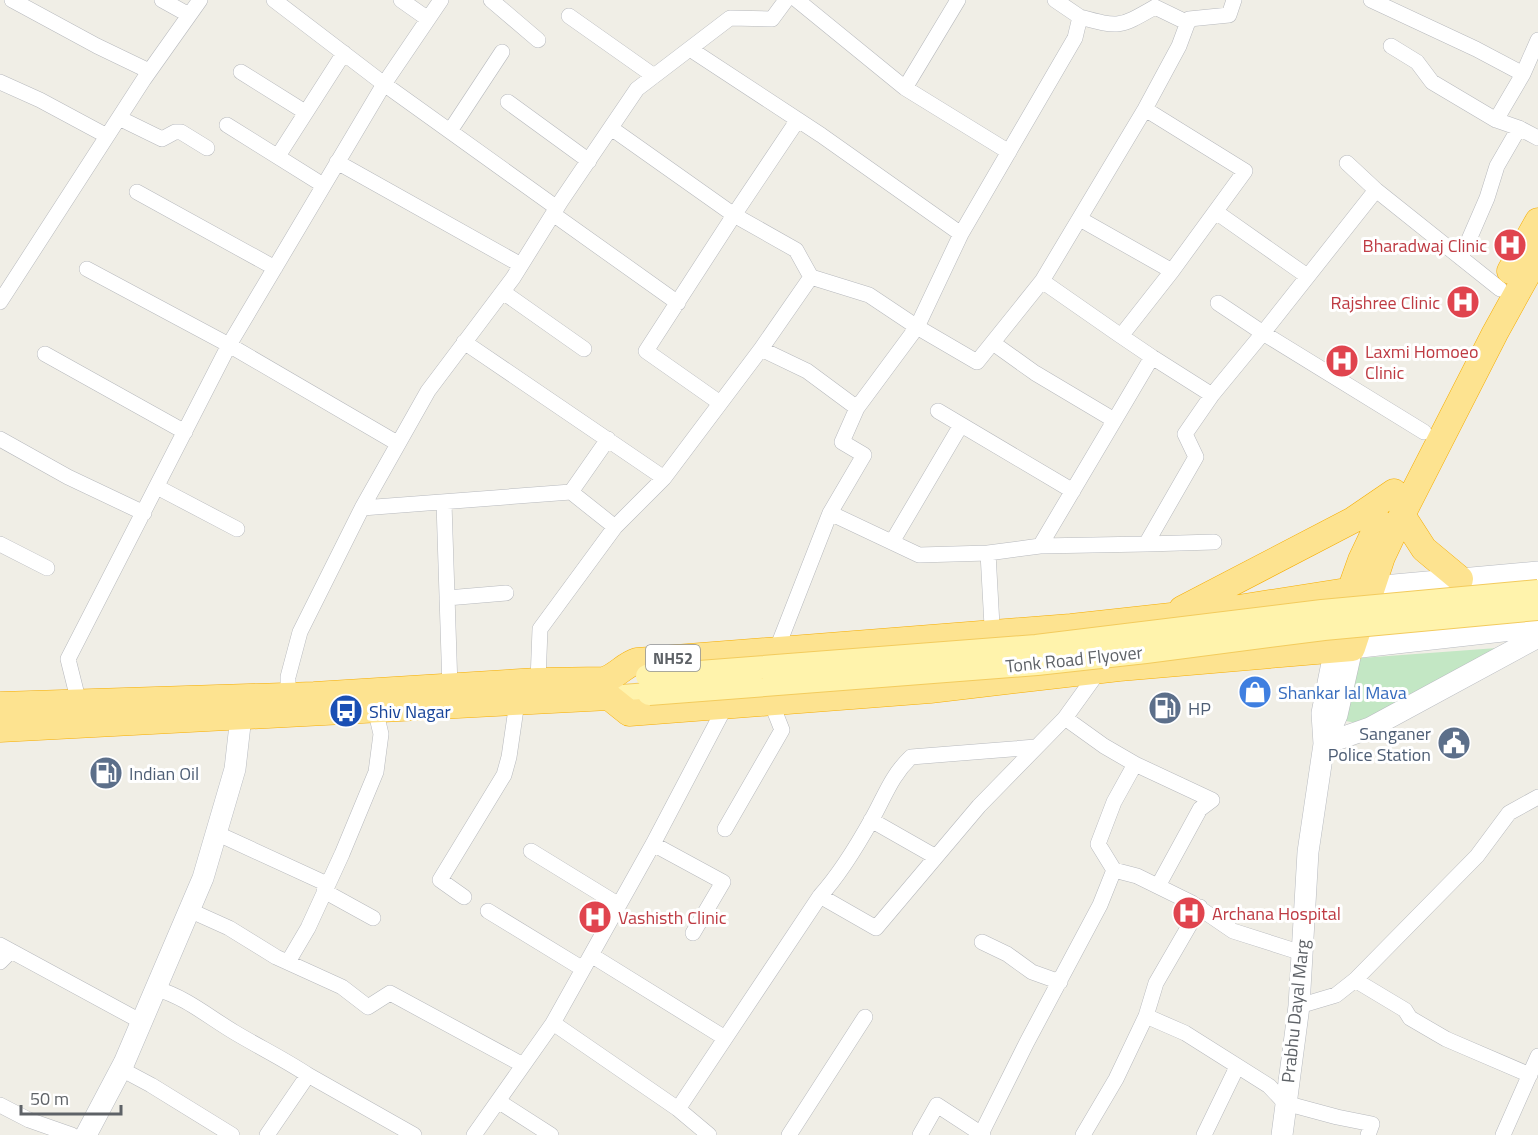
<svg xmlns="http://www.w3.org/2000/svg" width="1538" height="1135" font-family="'Titillium Web',sans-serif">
<rect width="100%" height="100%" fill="#f0eee6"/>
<!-- green -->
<path fill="#c3e7c4" d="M 1497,648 L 1385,709 L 1356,723 L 1341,720 L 1353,663 L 1361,658 Z"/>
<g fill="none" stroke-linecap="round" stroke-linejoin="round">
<defs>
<path id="street" d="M 12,0 L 97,46 L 149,71
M 162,0 L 189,15
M 274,0 L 384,84 L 557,208
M 401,0 L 428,19
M 491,0 L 538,40
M 797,0 L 905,88 L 958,0
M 1371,0 L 1476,49 L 1523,74 L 1538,40
M 569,16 L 654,76
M 1080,17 C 1120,28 1120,27 1155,7 L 1188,23
M 1391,46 L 1417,62 L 1432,82 L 1496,120 L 1519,128 L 1538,138
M 690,49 L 821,135 L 961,234
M 241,72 L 305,112
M 0,82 L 40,100 L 107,136
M 905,88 L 1009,152
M 508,102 L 589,161
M 119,118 L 162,139 L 175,132 L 181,132 L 207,148
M 1496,120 L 1523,74
M 797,121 L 734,215 L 796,250 L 811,277 L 869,295 L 917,327 L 961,234 L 1075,38 L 1080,17 L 1055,0
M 227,125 L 323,185
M 611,128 L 734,215 L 646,351 L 720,403
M 450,131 L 502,52
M 278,156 L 344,53
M 337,162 L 521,265
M 1347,163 L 1376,190
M 137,192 L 275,268
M 1216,212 L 1307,276
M 553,214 L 678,303
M 1080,219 L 1172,271
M 1461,258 L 1487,198 L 1497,166 L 1519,128
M 87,269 L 229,345 L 397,443
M 503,292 L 584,349
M 0,302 L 144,79 L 200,0
M 1218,303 L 1263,333 L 1376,190 L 1500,289
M 1121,336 L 1042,281 L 1145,109 L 1179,46 L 1189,19 L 1229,15 L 1234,0
M 464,342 L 664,478
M 993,343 L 1035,373 L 1114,420
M 761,349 L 807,371 L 857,408 L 917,327 L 977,362 L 1042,281
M 45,354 L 185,432
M 1152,357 L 1212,395 L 1263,333 L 1424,432
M 938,411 L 1073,491
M 0,439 L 68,477 L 144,513
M 157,487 L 237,529
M 571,492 L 615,527
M 444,503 L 450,688
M 362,508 L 428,391 L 513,278 L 561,201 L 637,89 L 730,18 L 772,19 L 786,0
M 830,513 L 919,555 L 988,553
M 892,542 L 961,425
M 0,544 L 47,568
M 1146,544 L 1214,542
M 1040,546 L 1146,544 L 1196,457 L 1185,434 L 1212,395
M 447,598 L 506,593
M 987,635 L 992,626 L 988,553 L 1040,546 L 1152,357 L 1121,336 L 1172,271 L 1245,171 L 1145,109
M 776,651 L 830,513 L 864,455 L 842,442 L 857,408
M 538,681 L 540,629 L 615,527 L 664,478 L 761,349 L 811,277
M 288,696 L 288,677 L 300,632 L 362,508 L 571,492 L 608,439
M 79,703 L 68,659 L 229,345 L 384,84 L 441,0
M 1065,718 L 1104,746 L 1135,764 L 1114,802 L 1098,844 L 1114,870
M 1135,764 L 1212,800 L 1200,809 L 1158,886
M 871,820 L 936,857
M 725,829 L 782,730 L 771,702
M 216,833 L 327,884
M 653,844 L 723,882 L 693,933
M 531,851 L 619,905
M 324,891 L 373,918
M 820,896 C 840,874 857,846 872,819 C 885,796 891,776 911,757 L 1036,747
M 464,897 L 440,880 L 504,775 L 509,757 L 517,702
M 189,910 L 229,928 L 276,957 L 342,987 L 368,1007 L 390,993 L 523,1065
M 488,911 L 583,969
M 982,942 L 1007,954 L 1032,972 L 1060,982
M 0,945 L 142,1022
M 591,955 L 725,1038
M 0,962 L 11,951
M 288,962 L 308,928 L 342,854 L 376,772 L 381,734 L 375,709
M 1355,980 L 1405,1010 L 1410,1018 L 1446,1039 L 1530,1075
M 157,989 C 185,997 209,1017 234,1032 C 259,1047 284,1059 308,1075 L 267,1135
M 1299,1006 L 1336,995 L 1355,980 L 1477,856 L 1509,813 L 1538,797
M 1146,1016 L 1156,983 L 1200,907
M 553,1023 L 653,844 L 725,707
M 121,1069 L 151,1085 L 232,1135
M 308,1075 L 414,1135
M 498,1101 L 551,1135
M 0,1105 L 29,1120 L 72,1135
M 678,1109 L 709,1135
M 981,1134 L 1027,1042 L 1100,905 L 1114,870 L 1137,876 L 1192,903 L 1233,931 L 1302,953
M 474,1135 L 553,1023 L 678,1109 L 820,896 L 876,928 L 979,806 L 1065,718 L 1101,668
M 789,1135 L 865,1017
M 920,1135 L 937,1105 L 983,1135
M 1083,1135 L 1116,1079 L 1146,1016 L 1185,1033 L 1269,1086 L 1285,1103 L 1337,1117 L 1372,1124 L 1368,1135
M 1204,1135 L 1237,1067
M 1503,1135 L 1538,1056"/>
<path id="secondary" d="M 1372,587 L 1538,572
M 1326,741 L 1337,715 L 1352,648 L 1538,627
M 1324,744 L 1370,728 L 1538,637
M 86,1135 L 124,1063 L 203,878 L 235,769 L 241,716
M 1282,1135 L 1299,1006 L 1308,852 L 1324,744 L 1322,713 L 1335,648"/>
<path id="primary" d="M 609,697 L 649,694"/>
<path id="highway" d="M 1510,271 L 1538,221
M 1402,515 L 1424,549 L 1460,579
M 1346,602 L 1361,560 L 1379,522
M 1182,609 L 1353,520 L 1394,492
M 0,705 L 314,695 L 538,681 L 604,680 C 617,676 624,665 637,661 L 1071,627 L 1226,610 L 1372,587
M 0,729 L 609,697 L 629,713 L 930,690 L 1119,668 L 1352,648 L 1382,557 L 1402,515 L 1495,333 L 1538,255"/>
</defs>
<!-- street casing -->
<use href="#street" stroke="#b7b9bd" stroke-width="16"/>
<!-- secondary casing -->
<use href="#secondary" stroke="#b8bbc0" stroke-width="22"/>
<!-- primary casing -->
<use href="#primary" stroke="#f3cb5d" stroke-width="24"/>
<!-- highway casing -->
<use href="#highway" stroke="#f6ad00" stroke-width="27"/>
<!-- street -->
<use href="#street" stroke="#fff" stroke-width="15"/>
<!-- secondary -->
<use href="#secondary" stroke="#fff" stroke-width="21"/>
<!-- primary -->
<use href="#primary" stroke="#fff3ac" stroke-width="22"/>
<!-- highway -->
<use href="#highway" stroke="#fde390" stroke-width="26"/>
<defs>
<path id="primary-bridge" d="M 647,676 L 1036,646 L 1322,611 L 1538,591
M 649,694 L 1037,664 L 1146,652 L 1324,629 L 1538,609"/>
</defs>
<!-- primary-bridge casing -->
<use href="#primary-bridge" stroke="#f3cb5d" stroke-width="24" stroke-linecap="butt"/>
<!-- primary-bridge -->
<use href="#primary-bridge" stroke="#fff3ac" stroke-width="22"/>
</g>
<!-- icons -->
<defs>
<symbol id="hospital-disc" viewBox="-11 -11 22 22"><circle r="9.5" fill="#e0444e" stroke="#fff"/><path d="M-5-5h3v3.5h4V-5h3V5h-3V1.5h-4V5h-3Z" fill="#fff"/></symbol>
<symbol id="shop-disc" viewBox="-11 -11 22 22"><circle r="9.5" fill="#3f7fe0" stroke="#fff"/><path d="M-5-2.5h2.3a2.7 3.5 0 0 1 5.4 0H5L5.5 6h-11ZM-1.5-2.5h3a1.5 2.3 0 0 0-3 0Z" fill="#fff"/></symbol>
<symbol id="fuel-disc" viewBox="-11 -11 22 22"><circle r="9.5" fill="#5c6f8a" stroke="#fff"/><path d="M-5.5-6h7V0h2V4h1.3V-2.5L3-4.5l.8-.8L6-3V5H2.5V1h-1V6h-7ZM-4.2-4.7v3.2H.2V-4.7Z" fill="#fff"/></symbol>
<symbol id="bus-disc" viewBox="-11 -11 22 22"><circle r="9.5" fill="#1a4fb4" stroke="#fff"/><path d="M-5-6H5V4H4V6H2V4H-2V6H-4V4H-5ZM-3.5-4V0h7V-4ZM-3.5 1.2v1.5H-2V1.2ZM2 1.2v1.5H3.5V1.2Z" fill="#fff"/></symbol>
<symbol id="civic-disc" viewBox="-11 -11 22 22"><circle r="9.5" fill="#5c6f8a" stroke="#fff"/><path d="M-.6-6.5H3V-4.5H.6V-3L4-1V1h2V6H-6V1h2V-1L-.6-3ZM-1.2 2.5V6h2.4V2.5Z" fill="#fff"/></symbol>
</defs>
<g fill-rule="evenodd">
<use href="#hospital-disc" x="1491" y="226" width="38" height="38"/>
<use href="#hospital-disc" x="1444" y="283" width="38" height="38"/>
<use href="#hospital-disc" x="1323" y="342" width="38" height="38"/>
<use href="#shop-disc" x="1236" y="673" width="38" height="38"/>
<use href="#fuel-disc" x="1146" y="689" width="38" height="38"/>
<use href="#bus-disc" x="327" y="692" width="38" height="38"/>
<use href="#civic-disc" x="1435" y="724" width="38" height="38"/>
<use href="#fuel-disc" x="87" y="754" width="38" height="38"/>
<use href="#hospital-disc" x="1170" y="894" width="38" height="38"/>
<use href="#hospital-disc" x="576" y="898" width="38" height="38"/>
</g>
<g text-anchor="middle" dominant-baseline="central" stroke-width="6" stroke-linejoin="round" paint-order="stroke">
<!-- shield labels -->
<rect fill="#fff" stroke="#8e9195" stroke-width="1.5" x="646" y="645" width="54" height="26" rx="4.5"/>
<g font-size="16" font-weight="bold" fill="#5e6267">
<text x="673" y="658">NH52</text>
</g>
<!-- health labels -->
<g font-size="18" fill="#be3a42" stroke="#fff" text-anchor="start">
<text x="1487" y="245" text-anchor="end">Bharadwaj Clinic</text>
<text x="1440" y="302" text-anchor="end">Rajshree Clinic</text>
<text x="1365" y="351">Laxmi Homoeo<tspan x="1365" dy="21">Clinic</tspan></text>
<text x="1212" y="913">Archana Hospital</text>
<text x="618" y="917">Vashisth Clinic</text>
</g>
<!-- street labels -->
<g font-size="18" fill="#5e6267" stroke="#fff">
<text transform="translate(1074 659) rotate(-6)">Tonk Road Flyover</text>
<text transform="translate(1295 1011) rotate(-84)">Prabhu Dayal Marg</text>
</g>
<!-- shop labels -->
<g font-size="18" fill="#366cbe" stroke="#fff" text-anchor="start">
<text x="1278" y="692">Shankar lal Mava</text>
</g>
<!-- service labels -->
<g font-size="18" fill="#4e5e75" stroke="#fff" text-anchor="start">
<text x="1188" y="708">HP</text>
<text x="1431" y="733" text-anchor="end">Sanganer<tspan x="1431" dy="21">Police Station</tspan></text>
<text x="129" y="773">Indian Oil</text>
</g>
<!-- transit labels -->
<g font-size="18" fill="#164399" stroke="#fff" text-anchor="start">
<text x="369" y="711">Shiv Nagar</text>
</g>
</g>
<!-- scale -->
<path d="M21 1105v9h100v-9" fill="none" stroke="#5e6267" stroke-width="3"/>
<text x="30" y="1105" font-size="18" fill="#5e6267" stroke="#ffffff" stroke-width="4.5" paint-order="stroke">50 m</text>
</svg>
